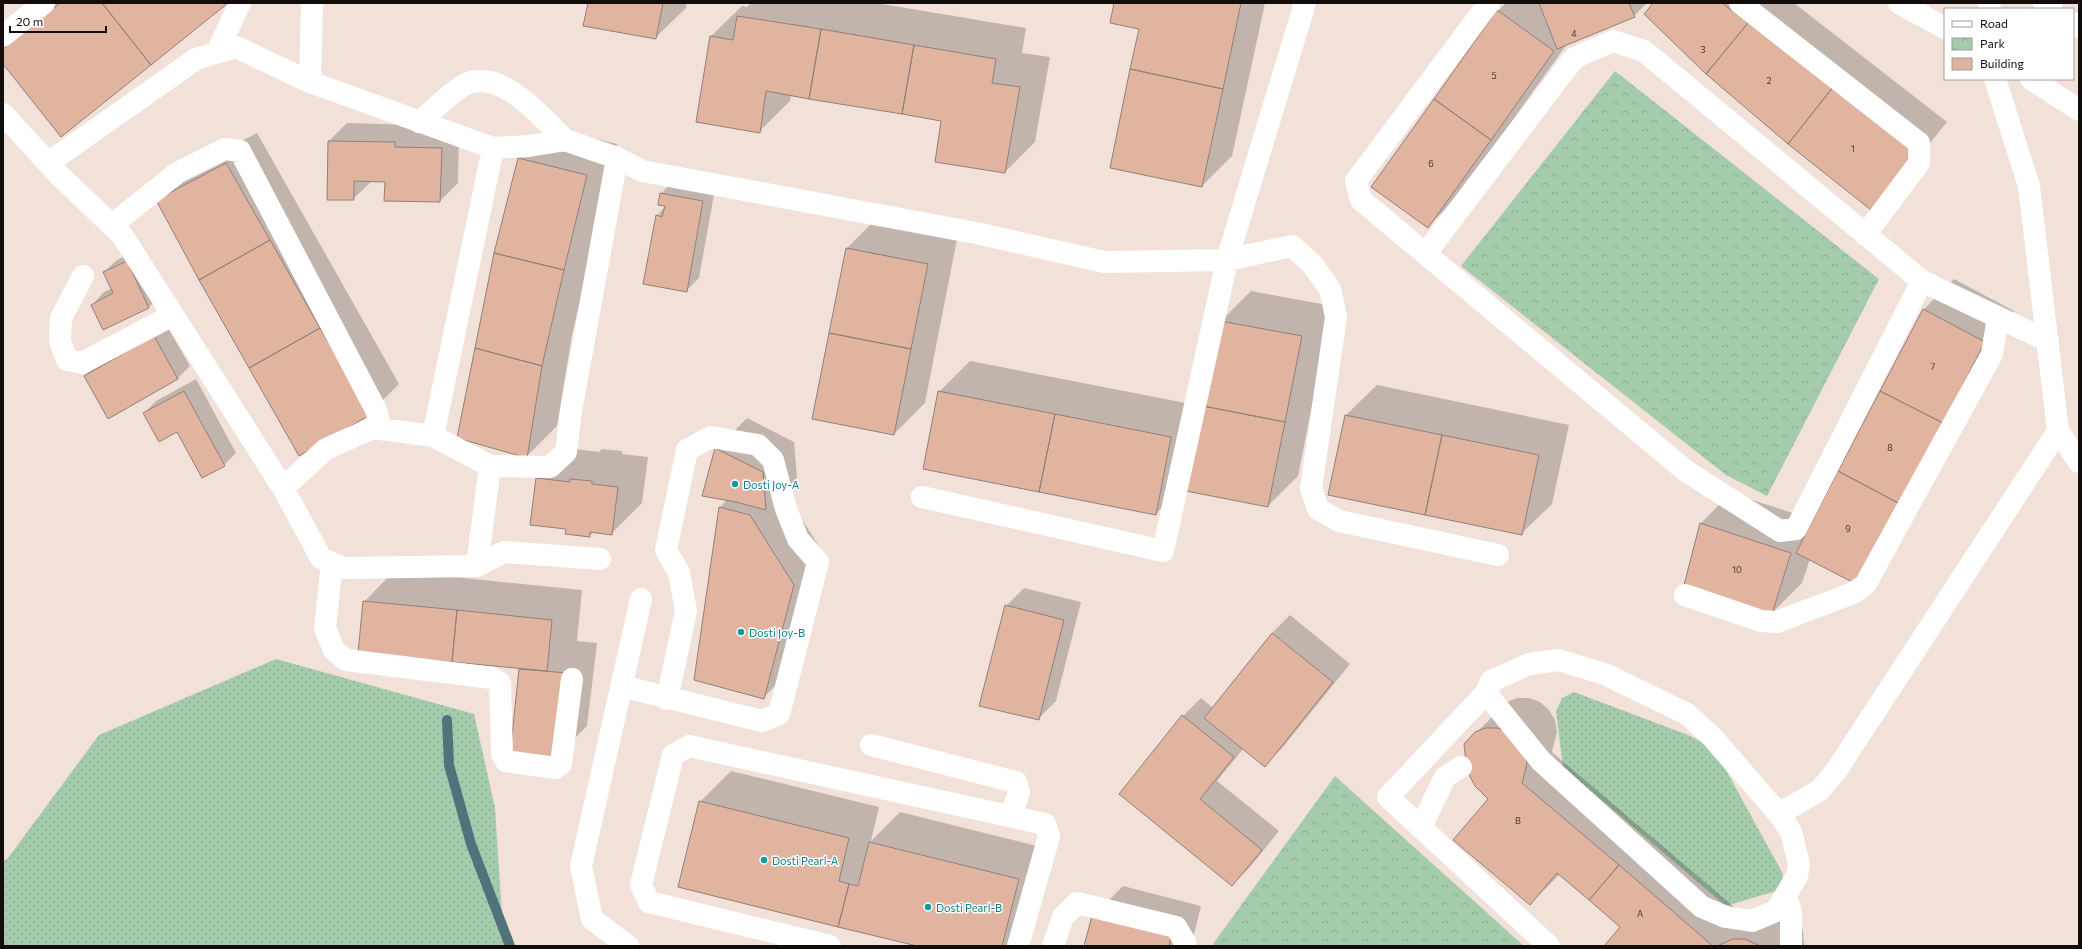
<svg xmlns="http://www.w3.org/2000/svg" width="2082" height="949" font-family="Commissioner,sans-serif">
<defs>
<pattern id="grass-dots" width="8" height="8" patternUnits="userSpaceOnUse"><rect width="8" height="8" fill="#a5cbad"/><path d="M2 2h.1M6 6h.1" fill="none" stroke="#8dad94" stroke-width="1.8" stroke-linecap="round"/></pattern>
<pattern id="park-crowns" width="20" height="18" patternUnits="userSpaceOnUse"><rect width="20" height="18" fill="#a5cbad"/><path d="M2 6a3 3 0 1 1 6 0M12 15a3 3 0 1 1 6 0" fill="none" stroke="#8dad94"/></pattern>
</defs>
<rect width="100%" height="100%" fill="#f2e1d9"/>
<!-- grass -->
<path fill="url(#grass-dots)" d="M 276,659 L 474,714 L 495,808 L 504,946 L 3,946 L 3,861 L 8,858 L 99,735 Z
M 1574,692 L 1688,735 L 1704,743 L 1721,761 L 1783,874 L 1781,883 L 1776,891 L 1726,906 L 1563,767 L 1556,711 L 1562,698 Z"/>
<!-- park -->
<path fill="url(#park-crowns)" d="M 1615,71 L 1879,279 L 1767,496 L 1726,475 L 1461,266 Z
M 1335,776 L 1524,946 L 1216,946 L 1213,944 Z"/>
<!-- shadow -->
<path fill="#0003" d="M 54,3 L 227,3 L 3,62 L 3,49 L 28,24 Z
M 589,3 L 687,3 L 686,8 L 655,38 Z
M 751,3 L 876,3 L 1026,28 L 1022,53 L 1050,57 L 1035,142 L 1005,172 L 943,120 L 791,95 L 790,101 L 759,132 L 711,36 L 742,6 L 747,7 Z
M 1115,3 L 1265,3 L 1232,156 L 1202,186 L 1140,29 Z
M 1506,3 L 1647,3 L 1634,16 L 1567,44 L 1458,197 L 1427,227 L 1498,11 Z
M 1654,3 L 1794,3 L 1947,122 L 1902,178 Z
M 347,123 L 413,125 L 459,130 L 458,183 L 440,201 L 386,181 L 372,181 L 353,199 L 329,141 Z
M 549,127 L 617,144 L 572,335 L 557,426 L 526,457 L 495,253 L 519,158 Z
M 257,133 L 399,384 L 369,414 L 157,200 L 187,170 Z
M 673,181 L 715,189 L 699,278 L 686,291 L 657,216 L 666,205 L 661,194 Z
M 877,218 L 958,234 L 925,403 L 894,434 L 847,248 Z
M 140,249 L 161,295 L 149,307 L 92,305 L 104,292 L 112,288 L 104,272 L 117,260 Z
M 1954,279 L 2014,311 L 1889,553 L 1810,559 L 1802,583 L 1772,613 L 1701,523 L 1731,493 L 1814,520 L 1923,310 Z
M 1251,291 L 1332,306 L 1298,476 L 1268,506 L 1221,321 Z
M 166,324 L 190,366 L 178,378 L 109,418 L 85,376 L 97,363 Z
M 970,361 L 1201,406 L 1186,483 L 1156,514 L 939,392 Z
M 196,379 L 236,453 L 224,465 L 178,431 L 144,413 L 156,401 Z
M 1377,385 L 1569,425 L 1552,504 L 1521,534 L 1330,494 L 1346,415 Z
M 747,418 L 794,442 L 797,478 L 784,491 L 824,554 L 794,667 L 763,698 L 695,679 L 720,507 L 728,499 L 716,449 Z
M 567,448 L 599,452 L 602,449 L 622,451 L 622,454 L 648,457 L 642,503 L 611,534 L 594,532 L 589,536 L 567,529 L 537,478 Z
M 394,571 L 582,590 L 577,641 L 597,643 L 587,726 L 557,756 L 520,669 L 522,667 L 364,602 Z
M 1024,588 L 1081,602 L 1056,701 L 1038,719 L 1006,606 Z
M 1290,615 L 1350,664 L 1283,747 L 1265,765 L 1244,748 L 1217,781 L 1279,831 L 1250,867 L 1232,885 L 1120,794 L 1183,716 L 1201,698 L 1213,708 L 1272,633 Z
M 1517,698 L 1529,698 L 1540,702 L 1549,710 L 1555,720 L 1557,732 L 1552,752 L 1746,917 L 1797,921 L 1803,931 L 1804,946 L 1605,946 L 1621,927 L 1560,874 L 1530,904 L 1490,799 L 1476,733 L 1507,702 Z
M 731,771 L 879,807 L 871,841 L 900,812 L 1049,849 L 1016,946 L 921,946 L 700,802 Z
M 1123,886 L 1201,906 L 1191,946 L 1085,946 L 1093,916 Z"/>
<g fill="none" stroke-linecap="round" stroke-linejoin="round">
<!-- stream -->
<path stroke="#4f727b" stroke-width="10" d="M 447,720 L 449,765 L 471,844 L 510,946"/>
</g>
<!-- building -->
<path fill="#e1b4a0" stroke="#90807a" d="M 60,3 L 102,3 L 151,65 L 61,137 L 3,64 L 3,49 Z
M 102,3 L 228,3 L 151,65 Z
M 588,3 L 663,3 L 656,39 L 583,26 Z
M 1114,3 L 1241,3 L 1223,89 L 1130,69 L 1139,29 L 1110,23 Z
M 1539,3 L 1629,3 L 1635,17 L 1557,49 Z
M 1653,3 L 1722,3 L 1748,23 L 1706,74 L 1644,14 Z
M 1497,10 L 1554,51 L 1491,140 L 1434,99 Z
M 737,16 L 821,29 L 809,99 L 766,91 L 760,133 L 696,122 L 710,36 L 733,40 Z
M 1748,23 L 1834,86 L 1788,144 L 1706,74 Z
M 821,29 L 914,45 L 902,114 L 809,99 Z
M 914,45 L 996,59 L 992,83 L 1020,87 L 1005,173 L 935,162 L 941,121 L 902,114 Z
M 1130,69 L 1223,89 L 1202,187 L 1110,168 Z
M 1834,86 L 1917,153 L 1871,210 L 1788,144 Z
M 1434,99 L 1491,140 L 1428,228 L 1371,187 Z
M 328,141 L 395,142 L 395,147 L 442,148 L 440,202 L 384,201 L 385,182 L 354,181 L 354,200 L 327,200 Z
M 518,158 L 587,175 L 564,270 L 494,253 Z
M 226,163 L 270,240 L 199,280 L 156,200 Z
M 660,193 L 703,201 L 687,292 L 643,284 L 656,215 L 662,217 L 665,206 L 658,205 Z
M 270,240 L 320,328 L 249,368 L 199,280 Z
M 846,248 L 928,264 L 911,349 L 829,333 Z
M 494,253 L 564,270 L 542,366 L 475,348 Z
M 127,261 L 149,308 L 103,330 L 91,305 L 113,293 L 103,272 Z
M 1923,309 L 1985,342 L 1943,423 L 1880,391 Z
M 1220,321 L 1302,336 L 1285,422 L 1203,406 Z
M 320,328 L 370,415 L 299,456 L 249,368 Z
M 829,333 L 911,349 L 894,435 L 812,419 Z
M 154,336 L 178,379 L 108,419 L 84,376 Z
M 475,348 L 542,366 L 527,458 L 457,438 Z
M 184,391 L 225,466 L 202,478 L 177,432 L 159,442 L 143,413 Z
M 938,391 L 1055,414 L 1039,492 L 923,469 Z
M 1880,391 L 1943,423 L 1900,504 L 1838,471 Z
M 1203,406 L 1285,422 L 1268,507 L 1186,491 Z
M 1055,414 L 1171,437 L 1156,515 L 1039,492 Z
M 1345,415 L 1442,435 L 1425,515 L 1328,495 Z
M 1442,435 L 1539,455 L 1522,535 L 1425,515 Z
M 715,448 L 763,472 L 766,510 L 736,502 L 702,496 Z
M 1838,471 L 1900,504 L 1858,585 L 1796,553 Z
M 536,478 L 570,482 L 570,479 L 592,481 L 592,484 L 618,487 L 612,535 L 590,532 L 590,537 L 565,534 L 566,529 L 530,525 Z
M 719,507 L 750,515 L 794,585 L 764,699 L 694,680 Z
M 1700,523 L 1791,553 L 1772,614 L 1684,585 Z
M 363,601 L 457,610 L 452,662 L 358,653 Z
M 1005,605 L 1064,620 L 1039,720 L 979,706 Z
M 457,610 L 552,620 L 547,671 L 452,662 Z
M 1272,633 L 1333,682 L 1265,767 L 1204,718 Z
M 519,669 L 567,673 L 557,757 L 510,755 Z
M 1182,715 L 1234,757 L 1200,799 L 1262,850 L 1232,886 L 1119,794 Z
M 1485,728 L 1498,728 L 1510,733 L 1525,751 L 1527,763 L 1522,783 L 1619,865 L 1589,900 L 1557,873 L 1530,905 L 1453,840 L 1488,799 L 1475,786 L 1467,771 L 1464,744 L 1475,732 Z
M 699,801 L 849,838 L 839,881 L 849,884 L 838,927 L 678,887 Z
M 869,842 L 1019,879 L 1002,946 L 917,946 L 838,927 L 849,884 L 858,886 Z
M 1619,865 L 1713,946 L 1604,946 L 1620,927 L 1589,900 Z
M 1092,916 L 1171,936 L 1169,946 L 1084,946 Z
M 1733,939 L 1745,939 L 1760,946 L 1717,946 Z"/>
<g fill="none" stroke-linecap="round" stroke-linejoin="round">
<!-- minor -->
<path stroke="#fff" stroke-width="22" d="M 1489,3 L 1356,181 L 1361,200 L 1686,471 L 1780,531 L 1796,529 L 1922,281
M 1740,3 L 1919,143 L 1919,163 L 1865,235
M 1899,3 L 1945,28
M 2044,3 L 2052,9
M 1989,9 L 1990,3
M 2073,23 L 2079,27
M 3,36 L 44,3
M 217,52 L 240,3
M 1995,79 L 2029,186 L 2058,431 L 2079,462
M 2031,79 L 2079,110
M 310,82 L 312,3
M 3,114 L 60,176 L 122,235 L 283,488 L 321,558 L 343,568 L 477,566 L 504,552 L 600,559
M 419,122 C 432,112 451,92 464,85 C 500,66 542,118 565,140
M 48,163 L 196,59 L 236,47 L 310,82 L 493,148 L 529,146 L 565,140 L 617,158 L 642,171 L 981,234 L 1104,262 L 1227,260 L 1292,246 L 1312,264 L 1330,289 L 1336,317 L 1311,488 L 1318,509 L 1339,521 L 1498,555
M 112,225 L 177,173 L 225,149 L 240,151 L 376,410 L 381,429
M 1426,253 L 1574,58 L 1613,41 L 1644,51 L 1922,281 L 2048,341
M 83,276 L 61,318 L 60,341 L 67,360 L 82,363 L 173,315
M 433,436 L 493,148
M 490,466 L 550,467 L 566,452 L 571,411 L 617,158
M 283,488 L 326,449 L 373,428 L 433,436 L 490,466 L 477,566
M 922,497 L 1163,551 L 1227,260 L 1305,3
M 332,563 L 325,628 L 334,650 L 346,660 L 492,678 L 500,683 L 502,754 L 506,761 L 555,768 L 561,764 L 572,679
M 1685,595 L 1761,621 L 1777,622 L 1853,593 L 1865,585 L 1992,354 L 1998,317
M 621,686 L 762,721 L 779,714 L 818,562 L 798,539 L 786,509 L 773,460 L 758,445 L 711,437 L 687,450 L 666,550 L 679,573 L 686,611 L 667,699
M 1486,693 L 1541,761 L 1702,907 L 1726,917 L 1752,921 L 1776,911 L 1797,876 L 1799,864 L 1791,832 L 1779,814 L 1712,737 L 1687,714 L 1605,674 L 1558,660 L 1529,664 L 1491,681 L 1486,693 L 1388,797 L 1549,946
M 871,745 L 1016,782 L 1019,792 L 1011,816
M 1779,814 L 1820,790 L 1836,771 L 2058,431
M 1421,827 L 1445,777 L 1461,767
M 1785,896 L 1791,911 L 1791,946
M 628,946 L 592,919 L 581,866 L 641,599
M 830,946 L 649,902 L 641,885 L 673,755 L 689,746 L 1045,824 L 1049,836 L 1018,946
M 1053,946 L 1063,917 L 1077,903 L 1176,927 L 1185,942 L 1184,946"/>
</g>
<!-- markers -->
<g fill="#0f9aa8" stroke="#fff" stroke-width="1.5">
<circle cx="735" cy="484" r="4"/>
<circle cx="741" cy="632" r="4"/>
<circle cx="764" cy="860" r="4"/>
<circle cx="928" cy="907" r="4"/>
</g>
<g text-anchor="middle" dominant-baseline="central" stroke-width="3" stroke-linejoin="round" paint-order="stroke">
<!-- number labels -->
<g font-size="9" fill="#463730">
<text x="1574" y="33">4</text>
<text x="1703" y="49">3</text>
<text x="1494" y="75">5</text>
<text x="1769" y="80">2</text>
<text x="1853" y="148">1</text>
<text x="1431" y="163">6</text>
<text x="1933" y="366">7</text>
<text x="1890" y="447">8</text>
<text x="1848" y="528">9</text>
<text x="1737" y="569">10</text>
<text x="1518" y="820">B</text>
<text x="1640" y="913">A</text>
</g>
<!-- culture labels -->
<g font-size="11" fill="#0d838f" stroke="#fff" text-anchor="start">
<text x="743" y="484">Dosti Joy-A</text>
<text x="749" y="632">Dosti Joy-B</text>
<text x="772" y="860">Dosti Pearl-A</text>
<text x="936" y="907">Dosti Pearl-B</text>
</g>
</g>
<!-- border -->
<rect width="2082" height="949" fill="none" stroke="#120d0a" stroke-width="8"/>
<!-- legend -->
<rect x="1944" y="8" width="130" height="72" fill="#ffffff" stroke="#a09e9d"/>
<rect x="1952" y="21" width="20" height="6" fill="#ffffff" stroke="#a09e9d"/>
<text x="1980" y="28" font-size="12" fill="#120d0a">Road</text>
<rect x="1952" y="38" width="20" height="12" fill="url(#park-crowns)" stroke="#a09e9d"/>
<text x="1980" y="48" font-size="12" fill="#120d0a">Park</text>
<rect x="1952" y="58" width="20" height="12" fill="#e1b4a0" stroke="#a09e9d"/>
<text x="1980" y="68" font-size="12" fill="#120d0a">Building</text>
<!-- scale -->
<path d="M10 26v6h96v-6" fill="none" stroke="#120d0a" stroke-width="2"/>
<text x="16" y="26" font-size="12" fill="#120d0a" stroke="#ffffff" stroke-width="3" paint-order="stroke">20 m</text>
</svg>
